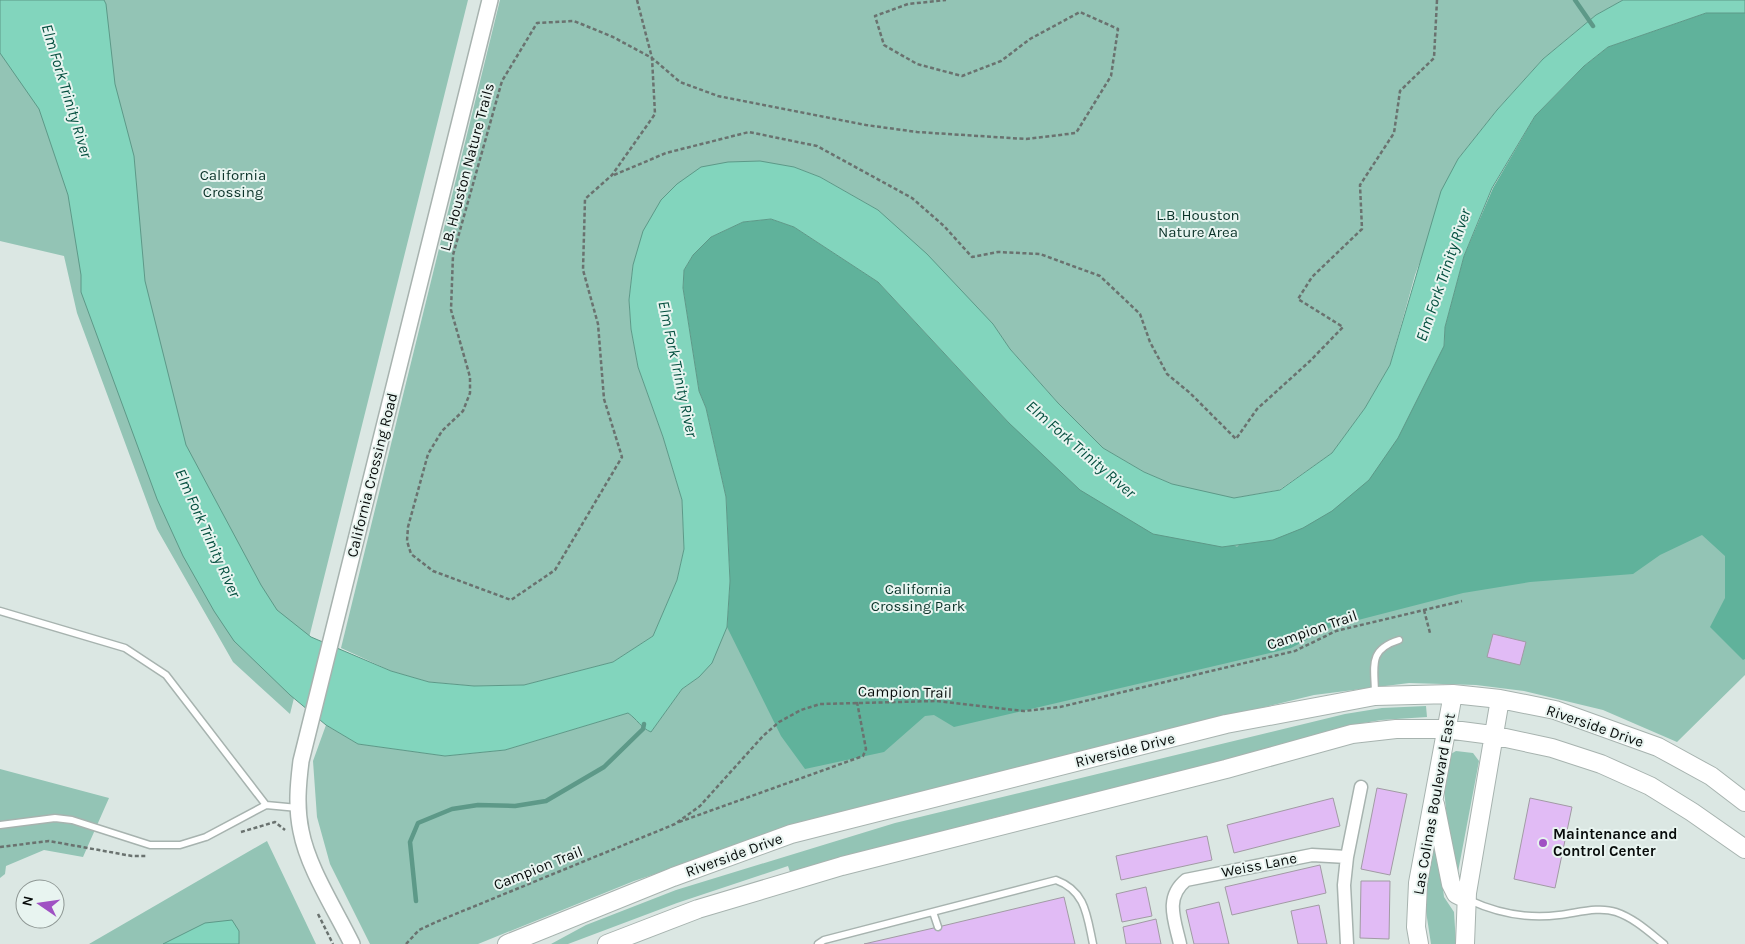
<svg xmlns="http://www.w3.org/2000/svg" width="1745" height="944" font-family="Karla,sans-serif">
<rect width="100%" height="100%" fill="#dbe7e3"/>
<!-- green -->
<path fill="#93c4b5" d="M 0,0 L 468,0 L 290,714 L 233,662 L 157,529 L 77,313 L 64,256 L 0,241 Z
M 500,0 L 1623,0 L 1596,15 L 1543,59 L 1497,110 L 1458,159 L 1415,275 L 1390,365 L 1365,408 L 1332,453 L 1279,490 L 1234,498 L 1200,492 L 1172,484 L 1144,472 L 1103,448 L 1058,403 L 1010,349 L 993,324 L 878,210 L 820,177 L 794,167 L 633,265 L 629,300 L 631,329 L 638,367 L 663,437 L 682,500 L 684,549 L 677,580 L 653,636 L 613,662 L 524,685 L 474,686 L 429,682 L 391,671 L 341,648 Z
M 1745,13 L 1745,675 L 1677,742 L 1603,710 L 1524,691 L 1476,685 L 1409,683 L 1314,695 L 929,790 L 803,825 L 634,881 L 478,944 L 370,944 L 330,864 L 317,817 L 313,761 L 326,725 L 358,744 L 445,756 L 505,750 L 628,713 C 637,719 641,728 651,732 L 682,689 L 699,677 L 727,627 L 1009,423 L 1273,540 Z
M 1426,706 L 1427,717 L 1381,720 L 1346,726 L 1232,759 L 989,819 L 790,872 L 788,866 L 677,903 L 568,944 L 551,944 L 586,925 L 676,890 L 895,823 L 1345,714 L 1382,708 Z
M 1456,751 L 1473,753 L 1479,761 L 1458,872 L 1452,871 L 1444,789 L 1449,755 Z
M 0,769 L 109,798 L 83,857 L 44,850 L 6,866 L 5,874 L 0,878 Z
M 1437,840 L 1444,897 L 1454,912 L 1456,944 L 1431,944 L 1424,898 L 1432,843 Z
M 267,841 L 316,944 L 89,944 Z"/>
<!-- forest -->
<path fill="#60b29b" d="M 1706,13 L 1745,13 L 1745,659 L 1743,660 L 1710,627 L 1725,598 L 1725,556 L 1702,535 L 1660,555 L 1633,574 L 1530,582 L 1463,593 L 1331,627 L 1291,648 L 954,727 L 934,715 L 925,716 L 884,752 L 805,769 L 781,736 L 727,627 L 730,581 L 726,497 L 706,408 L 699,391 L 683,288 L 684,270 L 693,255 L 711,237 L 743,222 L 771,219 L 794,227 L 878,282 L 1009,423 L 1237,547 L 1444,346 L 1445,327 L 1464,256 L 1493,188 L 1535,116 L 1584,66 L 1608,47 Z"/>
<!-- water -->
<path fill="#82d5bd" stroke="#5d9988" d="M 0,0 L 104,0 L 106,4 L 115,84 L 134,156 L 145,281 L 186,445 L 261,585 L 277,610 L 311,637 L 391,671 L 429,682 L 474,686 L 524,685 L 613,662 L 653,636 L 677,580 L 684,549 L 682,500 L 663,437 L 638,367 L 631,329 L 629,300 L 633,265 L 643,231 L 661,200 L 677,184 L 701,167 L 728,162 L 760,161 L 794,167 L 820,177 L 878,210 L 927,254 L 993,324 L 1010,349 L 1058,403 L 1103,448 L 1144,472 L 1172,484 L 1234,498 L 1280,490 L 1332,453 L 1365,408 L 1390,365 L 1441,191 L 1458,159 L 1497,110 L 1543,59 L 1596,15 L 1623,0 L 1745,0 L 1745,13 L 1706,13 L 1608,47 L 1584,66 L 1535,116 L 1492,188 L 1464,256 L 1445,327 L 1444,346 L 1398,438 L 1369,480 L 1332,511 L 1303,528 L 1273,540 L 1222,547 L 1153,534 L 1080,490 L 1009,423 L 878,282 L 794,227 L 771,219 L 743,222 L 711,237 L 693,255 L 684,270 L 683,288 L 699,391 L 706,408 L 726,497 L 730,581 L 727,627 L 712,663 L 699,677 L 682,689 L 651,732 C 641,728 637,719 628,713 L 505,750 L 445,756 L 358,744 L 326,725 L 290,695 L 234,641 L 214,611 L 183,556 L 157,499 L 81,292 L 81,275 L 68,195 L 39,109 L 0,53 Z
M 232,920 L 239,931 L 239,944 L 163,944 L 205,923 Z"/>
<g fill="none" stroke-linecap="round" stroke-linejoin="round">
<!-- stream -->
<path stroke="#5d9988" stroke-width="4.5" d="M 1575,0 L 1593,26
M 416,901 L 410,842 L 418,823 L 452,809 L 478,805 L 515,806 L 546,801 L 604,767 L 643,729 L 644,724"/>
</g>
<!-- building -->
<path fill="#e1bbf5" stroke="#a19ba4" d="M 1493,634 L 1526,642 L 1520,665 L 1487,657 Z
M 1377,788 L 1407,794 L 1390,875 L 1361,869 Z
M 1333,798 L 1340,826 L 1234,853 L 1227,825 Z
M 1530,798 L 1572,807 L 1555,888 L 1514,879 Z
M 1207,836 L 1212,860 L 1121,880 L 1116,856 Z
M 1320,865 L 1326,893 L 1232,915 L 1225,887 Z
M 1361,881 L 1390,881 L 1389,939 L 1360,938 Z
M 1146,887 L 1152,916 L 1122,922 L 1116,894 Z
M 1064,897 L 1075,944 L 864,944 L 938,927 Z
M 1219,902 L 1229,944 L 1194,944 L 1186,910 Z
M 1319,905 L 1327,944 L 1298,944 L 1291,911 Z
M 1156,919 L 1161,944 L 1126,944 L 1123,927 Z"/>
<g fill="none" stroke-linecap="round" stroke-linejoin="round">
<defs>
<path id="service" d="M 0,611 L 125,648 L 166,675 L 266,805
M 1375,695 C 1375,667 1367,650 1399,640
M 0,825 L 55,818 L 72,820 L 150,845 L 180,845 L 206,837 L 266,805 L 298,808
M 1469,900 C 1497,913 1528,919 1559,915 C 1577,913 1599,906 1616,912 C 1634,918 1649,932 1664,944
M 933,912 L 938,927
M 818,944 L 824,940 L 1056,880 C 1086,891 1087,916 1093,944"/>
<path id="minor" d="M 1180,944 C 1175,921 1164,898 1186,880 L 1312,855 L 1347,857
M 1347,944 L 1344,885 L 1347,857 L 1361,787"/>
<path id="tertiary" d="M 352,944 C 335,909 308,868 301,831 C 296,807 298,785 301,761 L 490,0"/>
<path id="secondary" d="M 1435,804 L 1451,884 L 1456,894 L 1466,899
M 507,944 L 673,877 L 791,834 L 1226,724 L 1375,696 L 1453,694 L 1500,699 L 1555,710 L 1658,747 L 1711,776 L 1745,802
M 607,944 L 698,909 L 842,866 L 1226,769 L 1352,734 L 1396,729 L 1446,729 L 1492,735 L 1552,748 L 1601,764 L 1650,786 L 1692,812 L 1745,849
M 1419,944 L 1416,927 L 1418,883 L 1453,694
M 1465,944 L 1467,893 L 1500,699"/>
</defs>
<!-- service casing -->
<use href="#service" stroke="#a7b3af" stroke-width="9"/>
<!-- minor casing -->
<use href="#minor" stroke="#a7b3af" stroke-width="15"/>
<!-- tertiary casing -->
<use href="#tertiary" stroke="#a7b3af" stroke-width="18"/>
<!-- secondary casing -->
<use href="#secondary" stroke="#a7b3af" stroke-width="20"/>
<!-- path -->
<path stroke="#6a726f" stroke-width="2.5" stroke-dasharray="4 2.5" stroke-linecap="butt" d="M 637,0 L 652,58 L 655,114 L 612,175 L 585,199 L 583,270 L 598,324 L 604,399 L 622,457 L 555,570 L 511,600 L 433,571 L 411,554 L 407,541 L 408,527 L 428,454 L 442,431 L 463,411 L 470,393 L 470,377 L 451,310 L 453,255 L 502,81 L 537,23 L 574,21 L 613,37 L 652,58 L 680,82 L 718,96 L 866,125 L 917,132 L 1026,139 L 1076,133 L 1111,76 L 1118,29 L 1080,12 L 1030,39 L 1001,61 L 962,76 L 917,64 L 884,45 L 875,16 L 908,4 L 946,0
M 614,175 L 666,153 L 749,132 L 817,146 L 912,198 L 944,226 L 972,257 L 998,252 L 1040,254 L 1100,276 L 1140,314 L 1150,342 L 1167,374 L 1190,393 L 1236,439 L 1257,409 L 1310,361 L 1343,327 L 1298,299 L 1312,277 L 1362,229 L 1360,185 L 1394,133 L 1400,91 L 1434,58 L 1437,0
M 1424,610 L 1430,633
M 679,822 L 863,756 L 866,749 L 857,702
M 241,832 L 275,822 L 285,830
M 0,847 L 49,841 L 132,856 L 147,856
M 318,914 L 333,944
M 406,944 L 419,930 L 436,922 L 675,824 L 700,806 L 763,736 L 779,722 L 801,710 L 820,704 L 936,701 L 1024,711 L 1060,707 L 1295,651 L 1336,631 L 1462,601"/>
<!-- service -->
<use href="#service" stroke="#fff" stroke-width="6"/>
<!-- minor -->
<use href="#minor" stroke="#fff" stroke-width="12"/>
<!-- tertiary -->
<use href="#tertiary" stroke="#fff" stroke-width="15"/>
<!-- secondary -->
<use href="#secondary" stroke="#fff" stroke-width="18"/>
</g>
<!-- markers -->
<circle fill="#9f51c3" stroke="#e8f4f0" stroke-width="2" cx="1543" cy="843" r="5"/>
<g text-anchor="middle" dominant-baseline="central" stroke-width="4" stroke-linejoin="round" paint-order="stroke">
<!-- street labels -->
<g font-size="15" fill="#080c0b" stroke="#e8f4f0">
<text transform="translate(467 167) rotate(-75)">L.B. Houston Nature Trails</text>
<text transform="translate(372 475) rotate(-76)">California Crossing Road</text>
<text transform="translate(1312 630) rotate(-19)">Campion Trail</text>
<text transform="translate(905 692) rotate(1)">Campion Trail</text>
<text transform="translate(1595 726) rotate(19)">Riverside Drive</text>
<text transform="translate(1125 750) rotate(-14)">Riverside Drive</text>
<text transform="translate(1434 804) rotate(-80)">Las Colinas Boulevard East</text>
<text transform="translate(734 855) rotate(-20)">Riverside Drive</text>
<text transform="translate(1259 865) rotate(-11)">Weiss Lane</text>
<text transform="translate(538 868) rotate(-22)">Campion Trail</text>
</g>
<!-- park labels -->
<g font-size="15" fill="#0b3329" stroke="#e8f4f0">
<text x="233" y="175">California<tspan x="233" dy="17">Crossing</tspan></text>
<text x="1198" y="215">L.B. Houston<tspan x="1198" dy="17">Nature Area</tspan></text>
<text x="918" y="589">California<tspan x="918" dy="17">Crossing Park</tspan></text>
</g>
<!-- poi labels -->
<g font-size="15" font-weight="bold" fill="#080c0b" stroke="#e8f4f0" text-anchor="start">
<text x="1553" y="834">Maintenance and<tspan x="1553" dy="17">Control Center</tspan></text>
</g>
<!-- water labels -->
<g font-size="16" font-style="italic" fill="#044f3f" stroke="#e8f4f0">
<text transform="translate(67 91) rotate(73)">Elm Fork Trinity River</text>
<text transform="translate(1443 275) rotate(-71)">Elm Fork Trinity River</text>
<text transform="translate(678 369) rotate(78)">Elm Fork Trinity River</text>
<text transform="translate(1081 449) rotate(41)">Elm Fork Trinity River</text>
<text transform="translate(208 533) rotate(66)">Elm Fork Trinity River</text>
</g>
</g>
<!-- north arrow -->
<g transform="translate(40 904) rotate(283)"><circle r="24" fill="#e8f4f0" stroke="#8e9794"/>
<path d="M0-4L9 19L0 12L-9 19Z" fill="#9f51c3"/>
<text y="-8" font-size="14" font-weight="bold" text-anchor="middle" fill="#080c0b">N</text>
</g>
</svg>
